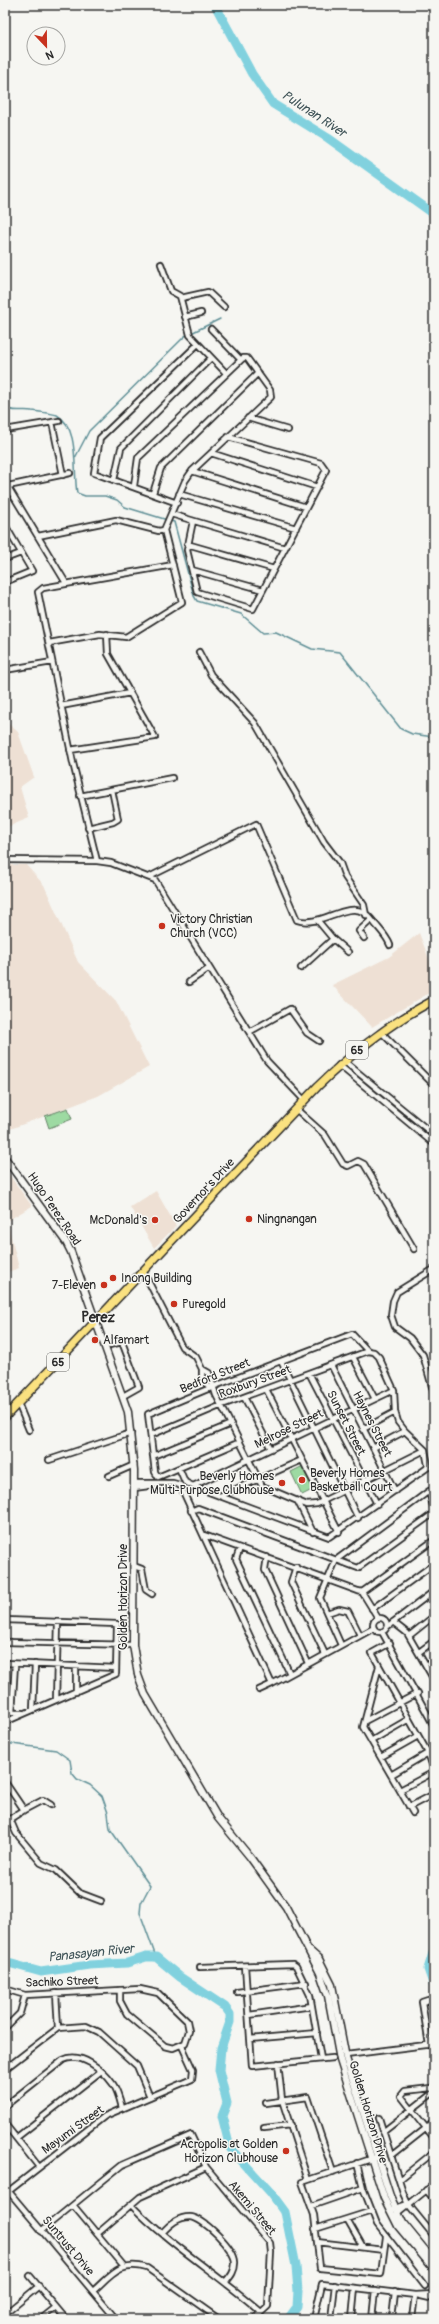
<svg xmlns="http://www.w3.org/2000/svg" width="439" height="2324" font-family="Pangolin,sans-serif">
<rect width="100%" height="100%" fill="#f6f6f2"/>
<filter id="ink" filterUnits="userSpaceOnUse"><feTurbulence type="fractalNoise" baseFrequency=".025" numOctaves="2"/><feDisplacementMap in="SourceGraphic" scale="8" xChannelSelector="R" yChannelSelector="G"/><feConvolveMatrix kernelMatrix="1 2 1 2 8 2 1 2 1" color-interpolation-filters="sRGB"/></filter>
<g filter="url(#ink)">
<!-- built -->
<path fill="#eee0d4" d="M 5,721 L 18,732 L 34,777 L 20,787 L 29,818 L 5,828 Z
M 5,865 L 26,865 L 44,885 L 78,962 L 116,1001 L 149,1067 L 98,1096 L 5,1131 Z
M 419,933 L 434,972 L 434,990 L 372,1027 L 332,985 L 389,957 Z
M 5,1169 L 32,1206 L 7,1221 L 19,1268 L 5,1273 Z
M 156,1191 L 176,1226 L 154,1248 L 130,1207 Z"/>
<!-- green -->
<path fill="#9ddaa2" stroke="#648266" d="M 68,1108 L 72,1119 L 49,1128 L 45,1116 Z
M 303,1466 L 314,1489 L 302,1495 L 291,1472 Z"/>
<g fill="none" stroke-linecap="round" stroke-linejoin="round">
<!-- stream -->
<path stroke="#5f8f96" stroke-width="1.5" d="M 5,408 C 14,413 23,409 32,411 C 35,411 55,414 57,415 C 80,428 73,470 77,493 L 85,496 L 105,496 L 117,500 L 125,507 L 174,522 L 194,596 L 197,601 L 241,614 L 263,633 L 276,632 L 312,649 L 340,652 L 401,729 L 412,734 L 434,737
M 75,458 L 89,431 L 185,336 L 220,319
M 5,1743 L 56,1750 L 70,1760 L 72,1773 L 77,1779 L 90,1785 L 102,1796 L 108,1813 L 110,1829 L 150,1886 L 141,1903 L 140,1913 L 156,1957"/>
<!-- river -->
<path stroke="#81d1de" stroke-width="9" d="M 215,5 L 252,74 L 273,104 L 328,138 L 434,214
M 434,1950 L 428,1969 L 434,1986
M 5,1962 L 41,1972 L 89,1965 L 127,1963 L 146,1957 L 156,1957 L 180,1977 L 225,2007 L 230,2014 L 230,2022 L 221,2048 L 219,2070 L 227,2103 L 222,2116 L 230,2148 L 271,2193 L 285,2212 L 296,2266 L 298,2291 L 297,2307 L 288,2319"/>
<defs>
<path id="street" d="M 161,264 L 171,291 L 180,296 L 190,335 L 226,373
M 181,298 L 208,292 L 224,307
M 185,317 L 201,313
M 211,329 L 241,360
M 248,418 L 288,430
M 52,422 L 63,475
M 5,430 L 59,421
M 211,453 L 317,487
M 192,471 L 306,507
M 114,480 L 121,448 L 211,358
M 5,482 L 66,583
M 8,486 L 70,473
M 153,493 L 161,468 L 258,373
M 179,494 L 296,528
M 177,503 L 94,473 L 100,438 L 198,344
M 171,514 L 285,548
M 193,521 L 187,550 L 197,592 L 253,609 L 326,470 L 321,463 L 228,437
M 5,525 L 32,571 L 5,582
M 38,536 L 116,520 L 159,531 L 164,530 L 185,481 L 192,471 L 271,397 L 270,390 L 247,358 L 243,358 L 138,458 L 134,486
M 187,544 L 274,569
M 5,559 L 21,553
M 192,570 L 263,590
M 49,643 L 100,634 L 126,637 L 182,602 L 164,530
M 199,652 L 211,675 L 255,723 L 324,842 L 340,863 L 345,877 L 364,905 L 366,915
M 5,670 L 52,662
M 61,706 L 130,693
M 70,750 L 155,737 L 108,654 L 107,634
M 80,796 L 172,778
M 88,828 L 113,822 L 118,819 L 112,790
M 5,860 L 97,861 L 111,863 L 155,880 L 267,1061 L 304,1100
M 97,861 L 73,763 L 38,592 L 43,588 L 173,565
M 149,877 L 256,824 L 297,920 C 318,928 346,902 363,912 C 368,914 372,920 376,925 C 381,931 387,937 390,945
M 364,938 L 359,931 L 371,920
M 333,939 L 348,952
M 301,968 L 333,939 L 318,921
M 189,982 L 208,969
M 249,1032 L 290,1009 L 307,1033 L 319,1041
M 381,1032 L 434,1085
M 344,1061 L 434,1135
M 339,1065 L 434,1144
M 296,1109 L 325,1135 L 343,1164 L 348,1166 L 358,1161 L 364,1164 L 414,1249
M 434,1269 L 397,1292 L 393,1301 L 391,1315 L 395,1327 L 410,1338 L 423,1355 L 434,1394
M 143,1271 L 182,1347 L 196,1357 L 202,1369 L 202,1377 L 210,1389
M 105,1346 L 122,1342 L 139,1387 L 123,1396
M 353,1357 L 375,1399
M 281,1361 L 358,1518
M 331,1365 L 395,1491
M 202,1369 L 209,1373 L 216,1395 L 262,1486 L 307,1505 L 317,1504 L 425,1450
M 309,1373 L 377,1504
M 266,1389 L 339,1532
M 244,1397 L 271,1449
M 18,1403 L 29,1430
M 363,1429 L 395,1412
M 151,1435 L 222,1405 L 368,1351
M 240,1442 L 158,1477 L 155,1472 L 148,1414 L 215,1386 L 352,1334 L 368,1351 L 374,1352 L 379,1357 L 394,1390 L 395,1412 L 398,1422 L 405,1431 L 425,1450
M 373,1448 L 405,1431
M 153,1456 L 231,1424
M 49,1460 L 131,1433
M 179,1468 L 185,1482 L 193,1486 L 329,1537 L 427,1468 L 428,1465 L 425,1450
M 109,1476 L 134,1465
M 134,1483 L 173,1483 L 180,1485 L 272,1684 L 374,1628
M 193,1486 L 394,1390
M 134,1488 L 156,1485
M 220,1496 L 302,1460
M 298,1502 L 313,1532
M 191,1511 L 198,1508 L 358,1568 L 434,1513
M 204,1535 L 358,1591 L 362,1592 L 378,1618
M 240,1548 L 236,1559 L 290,1674
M 267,1557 L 265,1570 L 308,1663
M 134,1566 L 142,1569 L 146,1590 L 152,1594
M 296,1567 L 291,1582 L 325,1654
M 362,1592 L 434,1540
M 372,1609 L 434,1564
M 327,1613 L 339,1609 L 348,1611 L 360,1635
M373 1625a7 7 0 1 1 14 0a7 7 0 1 1-14 0Z
M 5,1620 L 117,1624 L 116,1674 L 5,1722
M 393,1622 L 407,1633 L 434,1680
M 388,1626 L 434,1591
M 382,1632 L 434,1726
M 409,1636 L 434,1616
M 5,1642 L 133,1645
M 390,1643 L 372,1653 L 428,1753 L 391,1775
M 341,1645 L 320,1598 L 336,1560 L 429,1491 L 434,1510
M 419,1652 L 434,1641
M 5,1663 L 116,1668
M 379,1666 L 363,1727 L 413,1813
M 259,1690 L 272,1684
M 76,1692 L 76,1666
M 56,1700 L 58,1622
M 33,1710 L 35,1664
M 5,1712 L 23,1713
M 12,1713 L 15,1664
M 365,1721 L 418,1693
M 371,1741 L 409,1719
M 434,1746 L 428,1753 L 434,1770
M 381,1757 L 418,1736
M 5,1782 L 24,1810 L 5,1822
M 400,1790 L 434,1772
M 409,1807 L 434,1794
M 24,1810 L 43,1800 L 51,1805
M 10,1819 L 16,1833 L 41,1863 L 56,1870 L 80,1893 L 101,1901
M 245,1966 L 252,2066 L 333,2058
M 200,1967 L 293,1964 L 296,1966 L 310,1995 L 321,2059
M 5,1989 L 25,1995 L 140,1989 L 158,1993 L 187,2021 L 189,2031 L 185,2043 L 173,2048 L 165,2046 L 127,2014 L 120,2001 L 120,1990
M 237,1992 L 306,1983
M 249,2015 L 312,2006
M 5,2028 L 20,2013 L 25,1995
M 58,2028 L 86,2026 L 99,2032 L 137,2066 L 150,2097
M 250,2039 L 317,2033
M 429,2045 L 422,2002 L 428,2000 L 434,2002
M 346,2055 L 434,2044
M 278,2063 L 282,2100 L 308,2180
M 5,2069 L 58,2028 L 56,1993
M 434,2091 L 431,2088 L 405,2091 L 401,2096 L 434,2138
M 266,2103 L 308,2097 L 333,2172
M 5,2106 L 63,2060 C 81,2051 103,2070 113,2084 C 118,2091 120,2100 122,2108
M 379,2118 L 403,2193 L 408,2204 L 434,2236
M 5,2124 L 39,2167
M 264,2128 L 291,2125
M 383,2132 L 434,2092
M 16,2138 L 100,2072
M 391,2156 L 434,2122
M 377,2157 L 302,2182 L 314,2215 L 320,2268 L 381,2274 L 386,2237
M 357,2163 L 363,2188 L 377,2224 L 425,2286
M 399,2180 L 434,2152
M 5,2187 L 116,2319
M 426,2190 L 434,2199
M 5,2194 L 105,2116 L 192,2079 L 193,2070 L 182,2046
M 73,2205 L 123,2265
M 131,2205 C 170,2245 219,2275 261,2312
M 311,2206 L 363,2188
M 393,2209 L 408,2204
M 397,2214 L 434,2184
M 347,2219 L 363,2247
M 315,2229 L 372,2211
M 41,2231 L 122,2165 L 191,2135 L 206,2167 L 270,2243 L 271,2252 L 268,2306 L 254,2319
M 162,2233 C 170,2224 178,2217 190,2217 C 203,2217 236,2250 235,2263 C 235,2271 231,2276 226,2282
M 97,2234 L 140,2197 L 206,2167
M 317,2242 L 384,2250
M 30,2276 L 66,2319
M 93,2291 C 112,2274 120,2260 147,2268 L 219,2319
M 417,2295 L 434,2299
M 5,2314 L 39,2286
M 41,2319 L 56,2307
M 314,2319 L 322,2284 L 415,2295 L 434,2294
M 331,2319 L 335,2285
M 352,2319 L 355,2288
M 372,2319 L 375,2290
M 392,2319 L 395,2292
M 412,2319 L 415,2295"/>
<path id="secondary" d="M 5,1158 L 66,1242 L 71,1252 L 128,1412 L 134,1471 L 133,1645 L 138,1675 L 145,1694 L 218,1818 L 250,1857 L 286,1907 L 320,1973 L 328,1996 L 340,2060 L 384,2198 L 398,2226 L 434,2269
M 310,1951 L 319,1959 L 332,1985 L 346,2058 L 390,2196 L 403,2223 L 434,2261"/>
<path id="primary" d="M 5,1417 L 318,1086 C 353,1052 390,1023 434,1000"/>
</defs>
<!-- street casing -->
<use href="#street" stroke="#2b2b2b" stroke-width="8"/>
<!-- secondary casing -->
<use href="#secondary" stroke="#2b2b2b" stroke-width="9"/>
<!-- primary casing -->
<use href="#primary" stroke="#2b2b2b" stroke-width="10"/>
<!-- street -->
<use href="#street" stroke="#f6f6f2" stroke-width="4.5"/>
<!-- secondary -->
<use href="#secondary" stroke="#f6f6f2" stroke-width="6"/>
<!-- primary -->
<use href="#primary" stroke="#fae180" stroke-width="7"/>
</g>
</g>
<!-- markers -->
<g fill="#c8321e" stroke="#f6f6f2" stroke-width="1.5">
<circle cx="162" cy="926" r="4"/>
<circle cx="249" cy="1219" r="4"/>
<circle cx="155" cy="1220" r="4"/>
<circle cx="113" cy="1278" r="4"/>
<circle cx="104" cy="1285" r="4"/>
<circle cx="174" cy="1304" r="4"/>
<circle cx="95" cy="1340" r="4"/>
<circle cx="302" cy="1480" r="4"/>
<circle cx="282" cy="1483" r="4"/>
<circle cx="286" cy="2151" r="4"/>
</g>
<g text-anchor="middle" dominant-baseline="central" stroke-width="3" stroke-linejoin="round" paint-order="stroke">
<!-- shield labels -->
<g fill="#f6f6f2" stroke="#686867" stroke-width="1">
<rect x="346" y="1041" width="22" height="18" rx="3"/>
<rect x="47" y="1353" width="22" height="18" rx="3"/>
</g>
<g font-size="11" font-weight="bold" fill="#2b2b2b">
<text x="357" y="1050">65</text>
<text x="58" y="1362">65</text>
</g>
<!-- poi labels -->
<g font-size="12" fill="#2b2b2b" stroke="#f6f6f2" text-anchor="start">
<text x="170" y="919">Victory Christian<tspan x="170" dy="14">Church (VCC)</tspan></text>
<text x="257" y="1219">Ningnangan</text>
<text x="147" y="1220" text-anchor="end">McDonald's</text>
<text x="121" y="1278">Inong Building</text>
<text x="96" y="1285" text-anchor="end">7-Eleven</text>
<text x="182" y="1304">Puregold</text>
<text x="103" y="1340">Alfamart</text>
<text x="310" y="1473">Beverly Homes<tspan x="310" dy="14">Basketball Court</tspan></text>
<text x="274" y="1476" text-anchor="end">Beverly Homes<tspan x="274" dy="14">Multi-Purpose Clubhouse</tspan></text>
<text x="278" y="2144" text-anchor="end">Acropolis at Golden<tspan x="278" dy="14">Horizon Clubhouse</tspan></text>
</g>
<!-- street labels -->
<g font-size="12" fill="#2b2b2b" stroke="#f6f6f2">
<text transform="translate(204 1191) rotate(-47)">Governor's Drive</text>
<text transform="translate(54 1209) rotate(56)">Hugo Perez Road</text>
<text transform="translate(215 1376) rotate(-22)">Bedford Street</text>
<text transform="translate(255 1382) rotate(-20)">Roxbury Street</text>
<text transform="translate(346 1423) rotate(63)">Sunset Street</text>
<text transform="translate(372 1424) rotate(63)">Haynes Street</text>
<text transform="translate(289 1429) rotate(-26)">Melrose Street</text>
<text transform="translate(123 1597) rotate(-90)">Golden Horizon Drive</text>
<text transform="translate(62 1982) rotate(-2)">Sachiko Street</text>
<text transform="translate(368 2112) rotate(73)">Golden Horizon Drive</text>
<text transform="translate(73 2130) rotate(-36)">Mayumi Street</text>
<text transform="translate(252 2208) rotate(50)">Akemi Street</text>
<text transform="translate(68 2246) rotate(50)">Suntrust Drive</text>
</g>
<!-- water labels -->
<g font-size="13" font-style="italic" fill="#405458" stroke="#f6f6f2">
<text transform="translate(314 114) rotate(33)">Pulunan River</text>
<text transform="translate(91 1953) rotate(-6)">Panasayan River</text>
</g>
<!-- quarter labels -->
<g font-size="14" font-weight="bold" fill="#2b2b2b" stroke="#f6f6f2">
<text x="98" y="1317">Perez</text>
</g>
</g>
<!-- margin -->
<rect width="439" height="2324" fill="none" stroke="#f6f6f2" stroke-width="20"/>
<rect x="10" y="10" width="419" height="2304" fill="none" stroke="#2b2b2b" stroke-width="1.5" filter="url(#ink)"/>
<!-- north arrow -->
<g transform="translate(46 46) rotate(158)"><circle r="19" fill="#f6f6f2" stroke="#a5a5a2"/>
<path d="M0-3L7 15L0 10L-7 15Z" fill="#c8321e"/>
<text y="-6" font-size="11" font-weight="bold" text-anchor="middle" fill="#2b2b2b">N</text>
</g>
</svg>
